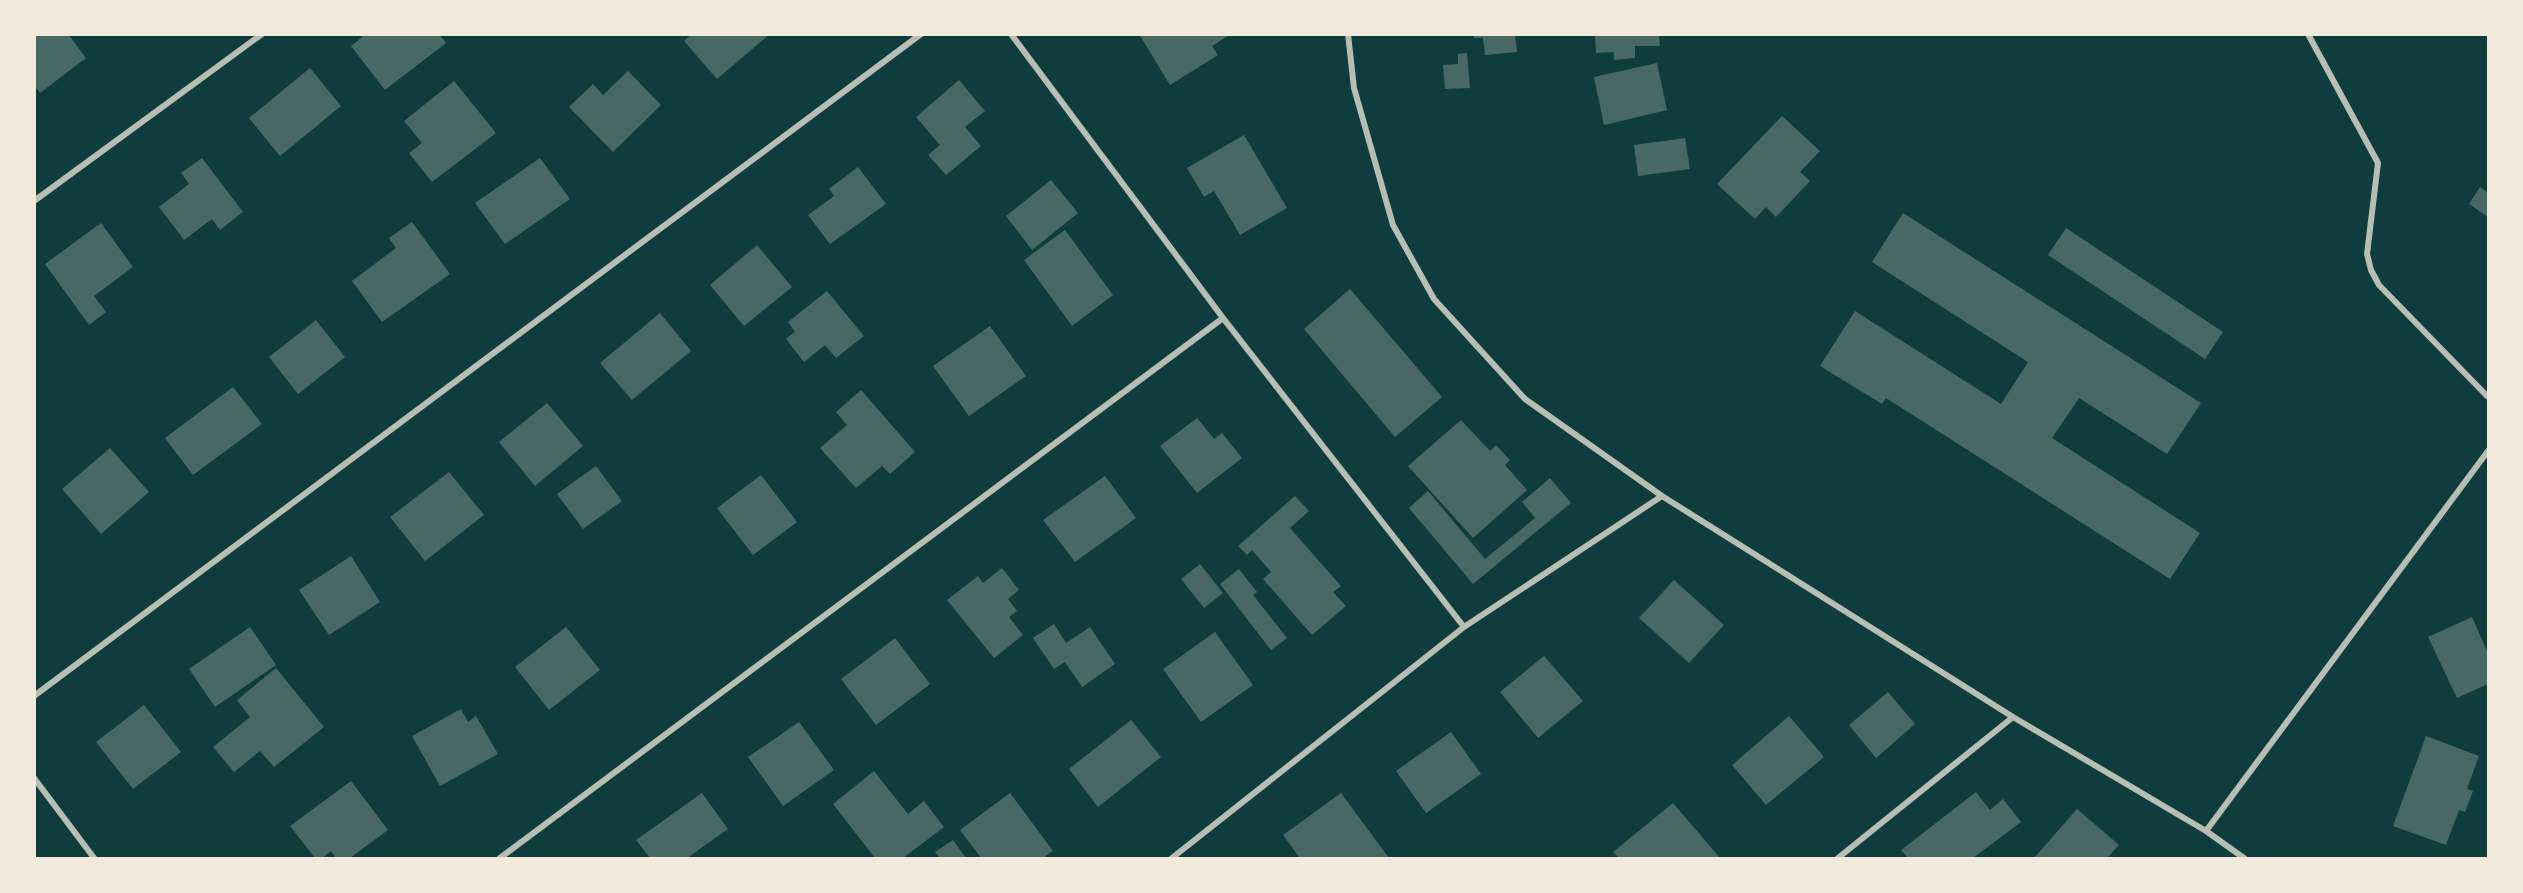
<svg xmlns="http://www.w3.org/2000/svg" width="2523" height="893" font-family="Quicksand,sans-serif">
<rect width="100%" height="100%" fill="#0f3d3e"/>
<!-- building -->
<path fill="#486865" d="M 34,34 L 68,34 L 86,58 L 40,93 L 34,85 Z
M 366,34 L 439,34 L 446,43 L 385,90 L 351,46 Z
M 692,34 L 770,34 L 717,79 L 684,41 Z
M 1139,34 L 1231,34 L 1212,46 L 1218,55 L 1170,85 Z
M 1474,34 L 1515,34 L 1517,52 L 1485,55 L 1483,38 L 1474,38 Z
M 1595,34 L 1659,34 L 1660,46 L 1635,46 L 1635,58 L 1614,60 L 1614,52 L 1596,53 Z
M 1467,53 L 1470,88 L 1445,89 L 1443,65 L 1458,64 L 1458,54 Z
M 1657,63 L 1667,110 L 1604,125 L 1594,77 Z
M 310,68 L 341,106 L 280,156 L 249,118 Z
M 628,71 L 661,105 L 613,152 L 569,107 L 593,84 L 603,95 Z
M 959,80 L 985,111 L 965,127 L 981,146 L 946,175 L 928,155 L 940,145 L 916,117 Z
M 454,81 L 496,133 L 432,182 L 409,153 L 422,143 L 404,121 Z
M 1782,116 L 1820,151 L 1800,172 L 1810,181 L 1776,217 L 1766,207 L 1755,219 L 1717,184 Z
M 1244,135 L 1287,208 L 1240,235 L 1214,191 L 1204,197 L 1187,168 Z
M 1685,138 L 1690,169 L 1638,176 L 1634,145 Z
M 202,158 L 243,212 L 220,230 L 212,219 L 184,240 L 159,207 L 189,184 L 181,173 Z
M 540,158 L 570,199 L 505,244 L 475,203 Z
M 858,167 L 886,204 L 830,244 L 808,215 L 834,196 L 829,189 Z
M 1051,180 L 1078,213 L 1032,250 L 1006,216 Z
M 2480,187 L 2488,193 L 2488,217 L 2469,204 Z
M 1903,213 L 2201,403 L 2167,454 L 2079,398 L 2052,438 L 2200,533 L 2170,579 L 1886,398 L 1882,404 L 1820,366 L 1855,311 L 2001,404 L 2028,362 L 1872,262 Z
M 412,222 L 450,274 L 382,322 L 352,281 L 396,248 L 389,238 Z
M 101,223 L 133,267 L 94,296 L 106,312 L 89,325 L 45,264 Z
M 2066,228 L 2223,332 L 2205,359 L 2048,255 Z
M 1065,230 L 1113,295 L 1072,326 L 1024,260 Z
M 757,245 L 792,287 L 744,326 L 710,285 Z
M 1350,289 L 1442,397 L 1395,437 L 1304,329 Z
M 827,291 L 864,336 L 836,358 L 825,345 L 804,362 L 786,339 L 795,332 L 788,322 Z
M 660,313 L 691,351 L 632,400 L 600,363 Z
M 316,320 L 345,357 L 298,394 L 269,357 Z
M 990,326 L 1026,376 L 969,416 L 933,366 Z
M 233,387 L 262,424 L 193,475 L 165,438 Z
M 861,390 L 915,452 L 890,474 L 882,466 L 856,488 L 820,448 L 847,425 L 836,412 Z
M 547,403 L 583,446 L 535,486 L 499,442 Z
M 1197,418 L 1214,439 L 1222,433 L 1242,458 L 1197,493 L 1160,446 Z
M 1461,420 L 1490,451 L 1496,445 L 1510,460 L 1505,465 L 1527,490 L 1473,538 L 1408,466 Z
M 110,448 L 149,492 L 101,534 L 62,489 Z
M 596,466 L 622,501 L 583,529 L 557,494 Z
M 449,472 L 484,515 L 425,561 L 390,517 Z
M 761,475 L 797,522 L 753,555 L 717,508 Z
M 1105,476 L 1136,518 L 1075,562 L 1043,520 Z
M 1550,478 L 1571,503 L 1473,584 L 1409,508 L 1428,491 L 1485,559 L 1535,518 L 1522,502 Z
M 1295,496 L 1309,511 L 1290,528 L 1341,586 L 1333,592 L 1346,606 L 1312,635 L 1263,579 L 1271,572 L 1252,550 L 1247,555 L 1238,546 Z
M 351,556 L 380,602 L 329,635 L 299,590 Z
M 1200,564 L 1223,593 L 1204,608 L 1181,579 Z
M 1002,568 L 1019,590 L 1008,599 L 1017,611 L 1009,617 L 1023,635 L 994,658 L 947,600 L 978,576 L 983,583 Z
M 1239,569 L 1257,592 L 1253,595 L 1287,638 L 1271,650 L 1220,584 Z
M 1674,580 L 1724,625 L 1689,663 L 1639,618 Z
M 2472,617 L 2488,653 L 2488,684 L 2457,698 L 2428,637 Z
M 1054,624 L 1066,643 L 1090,627 L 1115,664 L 1082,687 L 1065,662 L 1054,669 L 1033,638 Z
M 250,627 L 276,665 L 215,707 L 189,669 Z
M 566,627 L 600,670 L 549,710 L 515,667 Z
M 1215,632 L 1253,685 L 1201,722 L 1163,669 Z
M 895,638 L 930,684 L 876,725 L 841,679 Z
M 1544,656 L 1583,701 L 1538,738 L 1500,692 Z
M 276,668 L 324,727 L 274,767 L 260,751 L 234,772 L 213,747 L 250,717 L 237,700 Z
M 1888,692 L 1915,724 L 1876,758 L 1849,725 Z
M 144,705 L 181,752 L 133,789 L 96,742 Z
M 461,709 L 468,722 L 476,716 L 498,754 L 440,786 L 412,736 Z
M 1789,716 L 1824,757 L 1766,805 L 1732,765 Z
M 1131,720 L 1161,757 L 1098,807 L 1069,769 Z
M 799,722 L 834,770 L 783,806 L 748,757 Z
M 1451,732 L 1481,774 L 1426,813 L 1396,771 Z
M 2426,736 L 2479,756 L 2467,789 L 2473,791 L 2465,812 L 2459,810 L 2446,845 L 2393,826 Z
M 874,771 L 908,814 L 924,801 L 944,827 L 903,858 L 875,858 L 833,804 Z
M 351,781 L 388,830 L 350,858 L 336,858 L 331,851 L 322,858 L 315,858 L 290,826 Z
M 1976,792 L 1990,810 L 2003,799 L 2021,822 L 1973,858 L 1908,858 L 1901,850 Z
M 702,793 L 728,829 L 687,858 L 650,858 L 636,840 Z
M 1010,793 L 1053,851 L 1043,858 L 981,858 L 960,830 Z
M 1341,793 L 1389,858 L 1300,858 L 1283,835 Z
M 1673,803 L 1720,858 L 1619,858 L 1613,852 Z
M 2077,809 L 2119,845 L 2107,858 L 2034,858 Z
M 953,840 L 966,858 L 940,858 L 935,852 Z"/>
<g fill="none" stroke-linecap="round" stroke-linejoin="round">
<!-- minor -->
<path stroke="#b8beb3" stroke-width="6" d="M 1011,34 L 1223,318 L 1464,627
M 1348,34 L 1354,88 L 1393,225 L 1434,299 L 1525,399 L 1662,496 L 2013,717 L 2206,831 L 2244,858
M 2308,34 L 2378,163 L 2367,254 L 2371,270 L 2379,285 L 2488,397
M 34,201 L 262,34
M 34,696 L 921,34
M 34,778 L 94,858
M 2206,831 L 2488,451
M 500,858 L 1223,318
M 1172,858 L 1464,627 L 1662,496
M 1838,858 L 2013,717"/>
</g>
<!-- border -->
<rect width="2523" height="893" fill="none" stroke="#f1e9da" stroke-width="72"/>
</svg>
